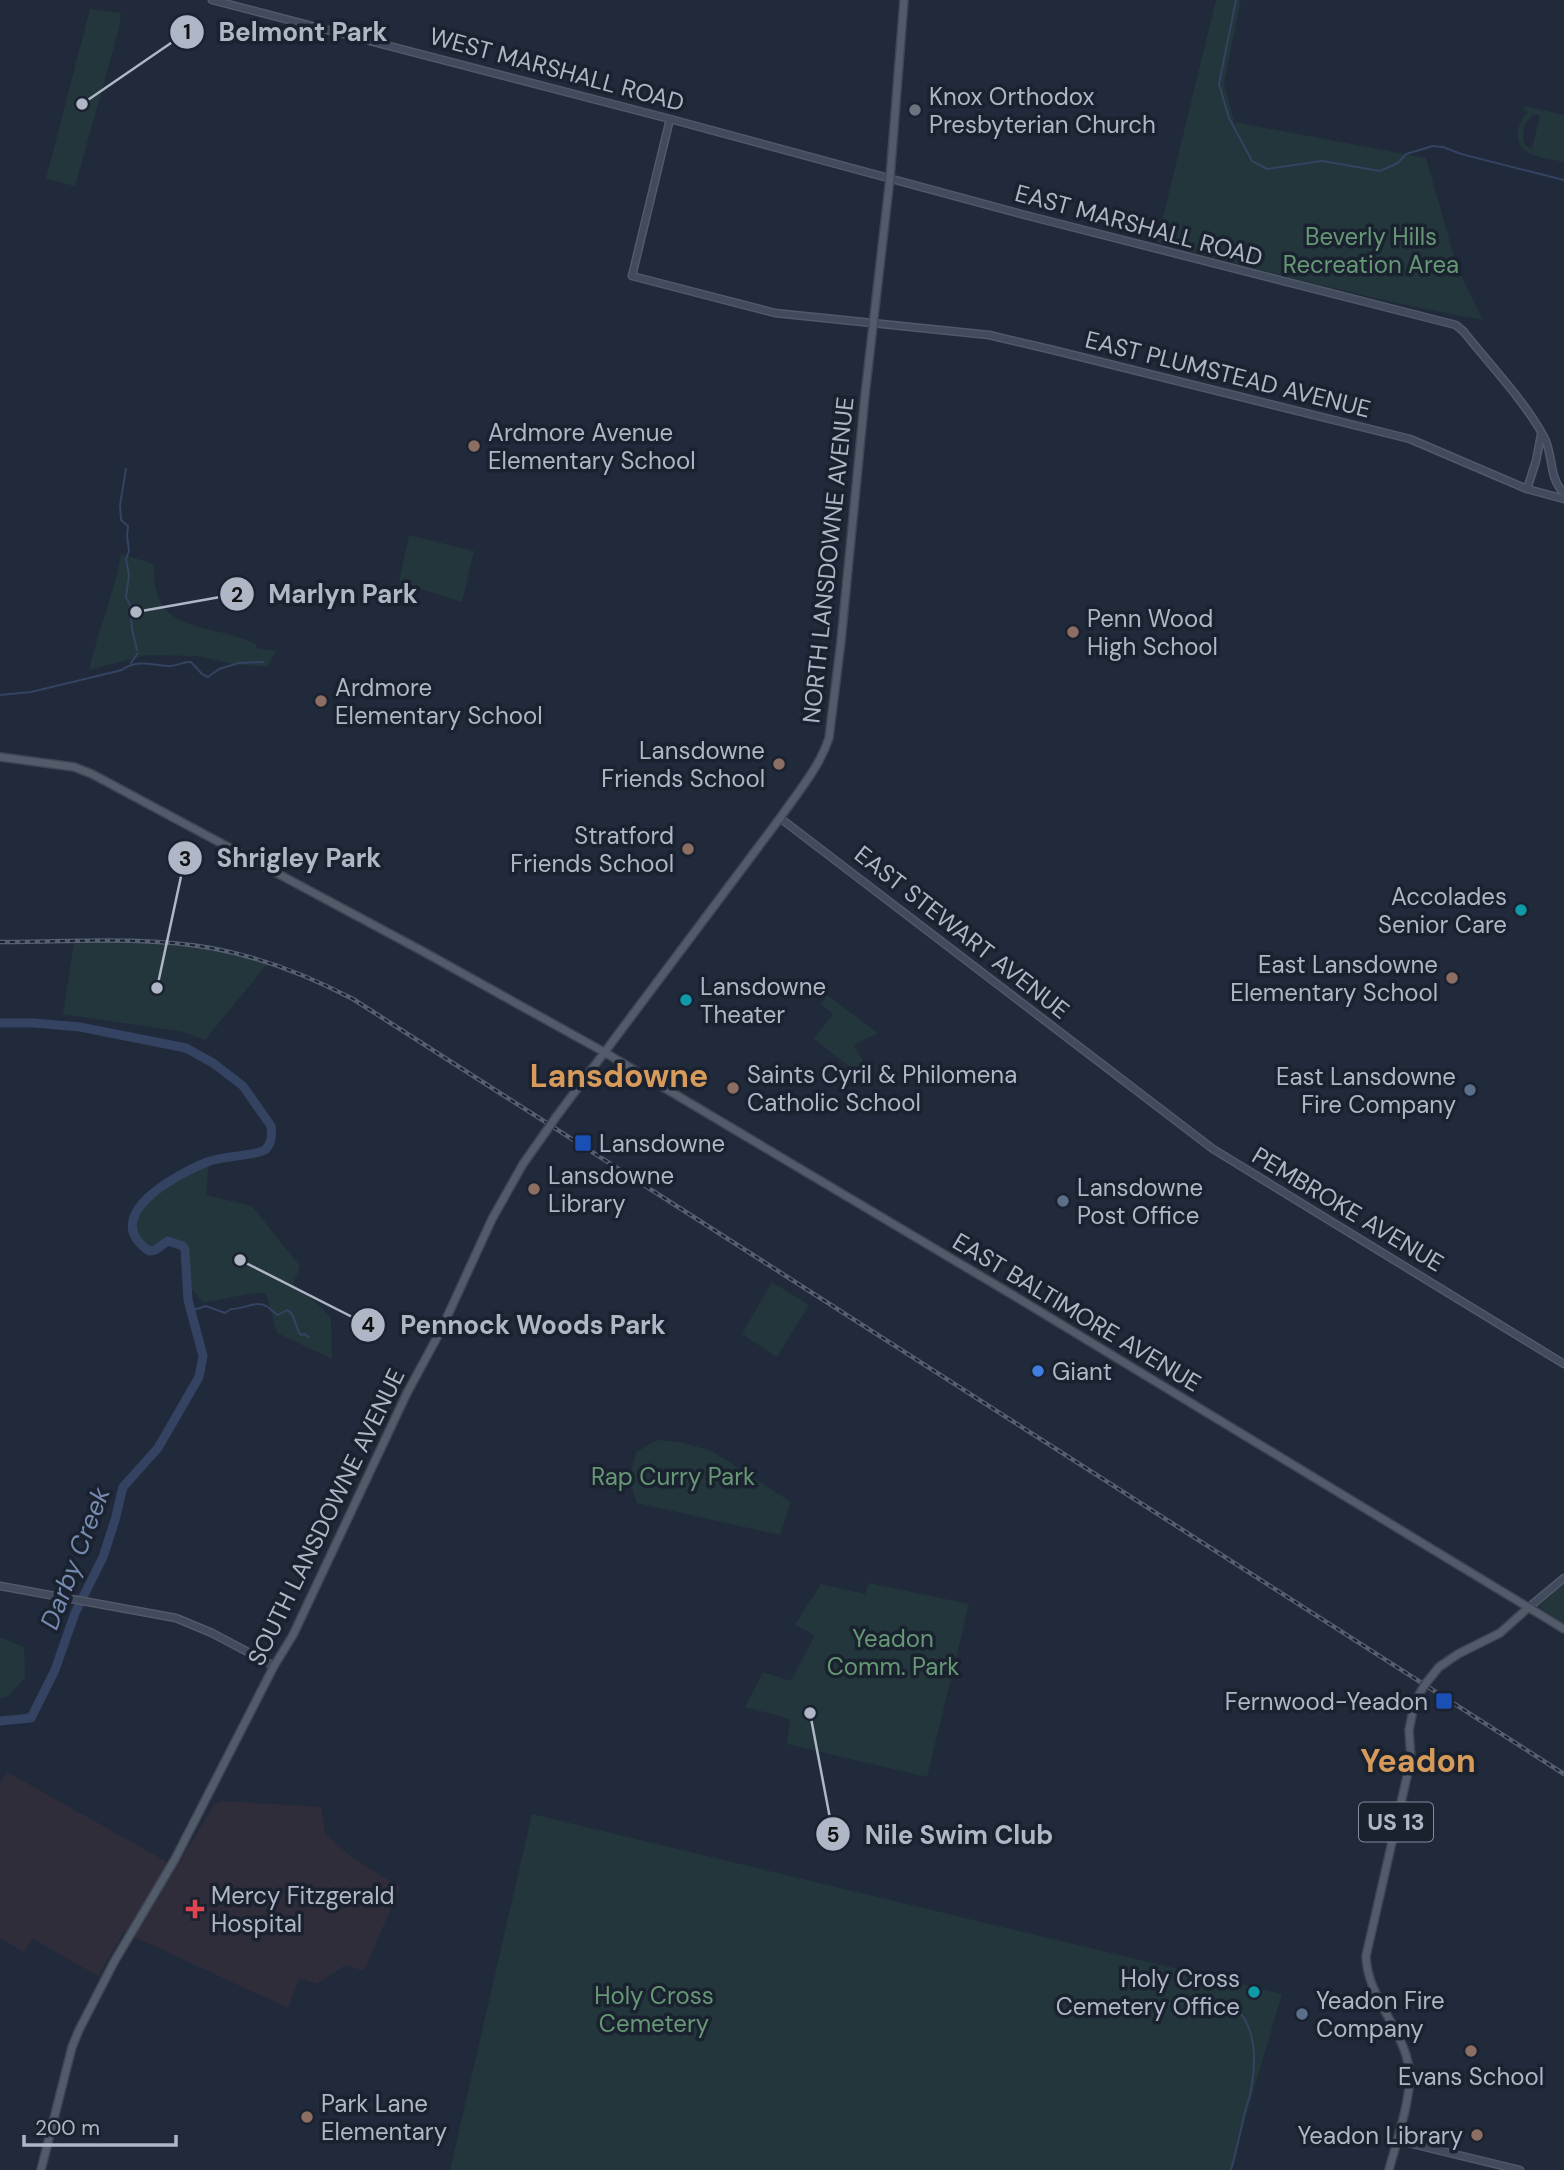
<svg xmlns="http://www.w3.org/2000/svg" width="1564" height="2170" font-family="'DM Sans',sans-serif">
<rect width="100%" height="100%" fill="#212a3a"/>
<!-- medical -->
<path fill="#302d3b" d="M 7,1772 L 176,1867 L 214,1805 L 222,1801 L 321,1807 L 325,1834 L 354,1859 L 400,1887 L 364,1971 L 346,1965 L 316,1984 L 299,1978 L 288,2008 L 124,1932 L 98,1976 L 33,1939 L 24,1952 L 0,1938 L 0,1783 Z"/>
<!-- green -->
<path fill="#23363b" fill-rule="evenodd" d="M 1216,0 L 1241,0 L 1224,83 L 1234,122 L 1426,158 L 1458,270 L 1483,320 C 1373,300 1265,272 1157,242 Z
M 90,9 L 121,13 L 119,29 L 75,186 L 46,179 Z
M 1524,106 L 1564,115 L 1564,162 C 1546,158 1515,157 1518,132 C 1519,124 1522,118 1528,112 L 1523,111 ZM 1533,115 L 1540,115 L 1532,149 L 1525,145 C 1521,134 1523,122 1533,115 Z
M 409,535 L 474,551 L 462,602 L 399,582 Z
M 121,554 L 154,564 C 151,639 210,620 257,645 L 256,648 L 276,651 L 267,667 L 234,664 L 197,656 L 147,655 L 89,670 C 98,631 114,594 121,554 Z
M 74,942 C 119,942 165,941 210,948 C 230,951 249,958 268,963 L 205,1040 L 183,1032 L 63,1014 Z
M 827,995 L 878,1033 L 854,1045 L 864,1063 L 853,1069 L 814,1039 L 833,1014 L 821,1004 Z
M 209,1161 L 206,1195 L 252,1206 L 300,1266 L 293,1284 L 321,1307 L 331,1318 L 332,1359 L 277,1333 L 266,1293 L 254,1293 L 203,1303 C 198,1296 189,1288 187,1280 C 184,1268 188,1256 183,1246 L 168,1241 L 155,1250 L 149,1251 C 96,1215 180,1174 209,1161 Z
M 772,1282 L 809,1305 L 777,1357 L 742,1334 Z
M 657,1440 L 680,1442 L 712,1451 L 791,1502 L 780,1535 L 637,1503 L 629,1480 L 636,1452 Z
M 869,1583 L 969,1604 L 927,1777 L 787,1744 L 790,1719 L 745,1707 L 763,1672 L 791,1681 L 815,1635 L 795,1625 L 821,1584 L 865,1594 Z
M 1564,1584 L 1564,1623 L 1538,1606 Z
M 0,1637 L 24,1647 L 25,1678 L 8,1696 L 0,1699 Z
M 532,1814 L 1282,1994 L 1230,2170 L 450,2170 Z"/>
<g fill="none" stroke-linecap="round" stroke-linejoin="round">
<!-- stream -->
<path stroke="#344362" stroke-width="2" d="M 1236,0 L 1219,84 L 1229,118 L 1252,161 L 1267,169 L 1322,161 L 1380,171 L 1398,163 L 1406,154 L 1433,146 L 1443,147 L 1461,154 L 1564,180
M 126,469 L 120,505 L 121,520 L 128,526 L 127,536 L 129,551 L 126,559 L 129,575 L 126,597 L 130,605 L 132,629 L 137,650
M 131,663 L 138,653
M 0,695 L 31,692 L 122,670 C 137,659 152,665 168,666 C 176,667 182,661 191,662 L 202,674 L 208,677 L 219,669 L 239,663 L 263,662
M 190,1311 L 206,1306 L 225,1313 L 231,1309 C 243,1310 256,1299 268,1307 C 271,1309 274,1313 278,1315 L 287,1310 C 296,1314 294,1327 301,1335 L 305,1334 L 308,1337
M 1095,2013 L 1147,2005 L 1214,2001 C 1255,2005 1257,2052 1252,2084 C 1251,2095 1246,2106 1244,2116 C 1240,2134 1236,2152 1231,2170"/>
<!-- river -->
<path stroke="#344362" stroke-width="9" d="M 0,1023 L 34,1023 L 80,1027 L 186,1048 L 213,1063 L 243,1086 L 271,1126 C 272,1136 272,1143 265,1150 C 250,1157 226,1155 207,1162 C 177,1174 98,1216 149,1251 L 155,1250 L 168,1241 L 183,1246 L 185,1250 L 188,1300 L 203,1356 L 199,1377 L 158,1448 L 123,1487 L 115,1520 L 103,1557 L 75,1613 L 55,1670 L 31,1718 L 0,1721"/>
<defs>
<path id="secondary" d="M 212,0 L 670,119 L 1021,214 L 1456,325 L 1464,332 C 1490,365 1524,400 1544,437 C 1554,456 1548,477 1564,493
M 670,119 L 632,276 L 775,313 L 989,335 L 1053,350 L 1410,439 L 1527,489 L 1564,499
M 1527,489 L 1536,461 L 1541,435
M 780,818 L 1213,1149 L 1564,1364
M 0,1586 L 176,1618 L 212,1633 L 274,1666
M 1528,1608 L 1564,1578
M 1396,2140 L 1520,2170"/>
<path id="primary" d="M 0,757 L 74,767 L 92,774 L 424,952 L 604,1052 L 1016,1297 L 1564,1629
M 556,1117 L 780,818 C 798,792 819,768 829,738 L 841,641 L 865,395 L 890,178 L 904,0
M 1439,1667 L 1458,1654 L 1500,1633 L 1528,1608
M 41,2170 L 72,2047 L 79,2030 L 114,1962 L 175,1859 L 274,1666 L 293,1635 L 407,1393 L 441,1330 L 492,1219 L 523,1164 L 547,1130
M 1389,2170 C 1396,2143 1413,2094 1409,2068 C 1403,2028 1367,1997 1366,1956 L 1411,1759 L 1409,1730 L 1415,1701"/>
</defs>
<!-- secondary casing -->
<use href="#secondary" stroke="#525968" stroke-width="9"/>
<!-- primary casing -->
<use href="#primary" stroke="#3e4553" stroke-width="10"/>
<!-- secondary -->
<use href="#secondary" stroke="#424a5d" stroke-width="6"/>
<!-- primary -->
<use href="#primary" stroke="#525b6a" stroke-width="7"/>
<defs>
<path id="rail" d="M 0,942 C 69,942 142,936 211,948 C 261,957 307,975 353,999 L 1564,1774"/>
</defs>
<!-- rail casing -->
<use href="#rail" stroke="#565f72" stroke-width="4.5"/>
<!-- rail -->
<use href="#rail" stroke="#1a212f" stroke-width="2" stroke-dasharray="5" stroke-linecap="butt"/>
<defs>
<path id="primary-bridge" d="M 547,1130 L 556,1117
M 1415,1701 L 1426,1683 L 1439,1667"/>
</defs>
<!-- primary-bridge casing -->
<use href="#primary-bridge" stroke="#3e4553" stroke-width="10" stroke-linecap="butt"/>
<!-- primary-bridge -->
<use href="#primary-bridge" stroke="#525b6a" stroke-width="7"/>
</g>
<!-- markers -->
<circle fill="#6b7280" stroke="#1a212f" stroke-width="2.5" cx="915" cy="110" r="7"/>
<g fill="#8d6e63" stroke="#1a212f" stroke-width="2.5">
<circle cx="474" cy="446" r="7"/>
<circle cx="1073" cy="632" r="7"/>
<circle cx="321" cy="701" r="7"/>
<circle cx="779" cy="764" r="7"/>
<circle cx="688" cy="849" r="7"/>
<circle cx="1452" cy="978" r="7"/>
<circle cx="733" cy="1088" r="7"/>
<circle cx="534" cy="1189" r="7"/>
<circle cx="1471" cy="2051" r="7"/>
<circle cx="307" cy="2117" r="7"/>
<circle cx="1477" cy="2135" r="7"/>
</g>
<g fill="#0f9aa8" stroke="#1a212f" stroke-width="2.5">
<circle cx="1521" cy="910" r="7"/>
<circle cx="686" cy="1000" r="7"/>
<circle cx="1254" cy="1992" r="7"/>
</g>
<g fill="#5c6f8a" stroke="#1a212f" stroke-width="2.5">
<circle cx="1470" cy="1090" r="7"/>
<circle cx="1063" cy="1201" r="7"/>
<circle cx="1302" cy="2014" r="7"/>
</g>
<g fill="#1a4fb4" stroke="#1a212f" stroke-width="2.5">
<rect x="574" y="1134" width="18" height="18" rx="3.5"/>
<rect x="1435" y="1692" width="18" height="18" rx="3.5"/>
</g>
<circle fill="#3f7fe0" stroke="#1a212f" stroke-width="2.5" cx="1038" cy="1371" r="7"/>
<path fill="#e0444e" stroke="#1a212f" stroke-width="2.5" d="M191.5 1898.5h7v7h7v7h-7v7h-7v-7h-7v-7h7z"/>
<g text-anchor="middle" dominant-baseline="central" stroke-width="7" stroke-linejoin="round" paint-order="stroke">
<!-- shield labels -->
<rect fill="#1a212f" stroke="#828999" stroke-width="2" x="1359" y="1802.5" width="74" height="39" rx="5"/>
<g font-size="23" font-weight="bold" fill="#afb6c6">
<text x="1396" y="1822">US 13</text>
</g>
<!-- street labels -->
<g font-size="24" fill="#afb6c6" stroke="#1a212f">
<text transform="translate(557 69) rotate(15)">WEST MARSHALL ROAD</text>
<text transform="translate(1139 225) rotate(15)">EAST MARSHALL ROAD</text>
<text transform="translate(1228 374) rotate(14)">EAST PLUMSTEAD AVENUE</text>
<text transform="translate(828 560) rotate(-84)">NORTH LANSDOWNE AVENUE</text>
<text transform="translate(962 932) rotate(38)">EAST STEWART AVENUE</text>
<text transform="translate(1348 1209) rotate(31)">PEMBROKE AVENUE</text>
<text transform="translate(1077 1312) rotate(31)">EAST BALTIMORE AVENUE</text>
<text transform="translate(326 1517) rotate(-64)">SOUTH LANSDOWNE AVENUE</text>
</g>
<!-- poi labels -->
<g font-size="24" fill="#afb6c6" stroke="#1a212f" text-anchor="start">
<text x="929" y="96">Knox Orthodox<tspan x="929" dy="28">Presbyterian Church</tspan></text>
<text x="488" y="432">Ardmore Avenue<tspan x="488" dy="28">Elementary School</tspan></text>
<text x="1087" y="618">Penn Wood<tspan x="1087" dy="28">High School</tspan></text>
<text x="335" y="687">Ardmore<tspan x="335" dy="28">Elementary School</tspan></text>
<text x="765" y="750" text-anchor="end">Lansdowne<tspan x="765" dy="28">Friends School</tspan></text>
<text x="674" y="835" text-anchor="end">Stratford<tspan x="674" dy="28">Friends School</tspan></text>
<text x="1507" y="896" text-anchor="end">Accolades<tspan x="1507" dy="28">Senior Care</tspan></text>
<text x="1438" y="964" text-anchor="end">East Lansdowne<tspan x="1438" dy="28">Elementary School</tspan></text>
<text x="700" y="986">Lansdowne<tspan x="700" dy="28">Theater</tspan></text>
<text x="747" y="1074">Saints Cyril &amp; Philomena<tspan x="747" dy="28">Catholic School</tspan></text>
<text x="1456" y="1076" text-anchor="end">East Lansdowne<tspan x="1456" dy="28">Fire Company</tspan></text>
<text x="599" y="1143">Lansdowne</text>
<text x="548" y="1175">Lansdowne<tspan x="548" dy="28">Library</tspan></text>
<text x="1077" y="1187">Lansdowne<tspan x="1077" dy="28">Post Office</tspan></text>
<text x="1052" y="1371">Giant</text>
<text x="1428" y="1701" text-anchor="end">Fernwood-Yeadon</text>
<text x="211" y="1895">Mercy Fitzgerald<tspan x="211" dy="28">Hospital</tspan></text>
<text x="1240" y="1978" text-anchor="end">Holy Cross<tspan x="1240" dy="28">Cemetery Office</tspan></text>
<text x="1316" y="2000">Yeadon Fire<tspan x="1316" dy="28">Company</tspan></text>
<text x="1471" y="2076" text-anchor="middle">Evans School</text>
<text x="321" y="2103">Park Lane<tspan x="321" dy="28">Elementary</tspan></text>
<text x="1463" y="2135" text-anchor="end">Yeadon Library</text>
</g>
<!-- park labels -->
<g font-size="24" fill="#669875" stroke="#1a212f">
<text x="1371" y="236">Beverly Hills<tspan x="1371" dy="28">Recreation Area</tspan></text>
<text x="673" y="1476">Rap Curry Park</text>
<text x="893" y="1638">Yeadon<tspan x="893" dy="28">Comm. Park</tspan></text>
<text x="654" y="1995">Holy Cross<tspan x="654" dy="28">Cemetery</tspan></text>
</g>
<!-- water labels -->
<g font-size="26" font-style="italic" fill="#768ab0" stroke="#1a212f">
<text transform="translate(75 1558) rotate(-69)">Darby Creek</text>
</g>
<!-- district labels -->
<g font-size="32" font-weight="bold" fill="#d69a5b" stroke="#1a212f">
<text x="619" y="1076">Lansdowne</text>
<text x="1418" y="1761">Yeadon</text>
</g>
</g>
<!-- callouts -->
<path fill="none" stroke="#afb6c6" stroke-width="2.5" d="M82 104L187 32M136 612L237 594M157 988L185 858M240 1260L368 1325M810 1713L833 1834"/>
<g fill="#afb6c6" stroke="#1a212f" stroke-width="2.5">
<circle cx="82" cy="104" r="7"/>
<circle cx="136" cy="612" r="7"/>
<circle cx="157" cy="988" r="7"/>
<circle cx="240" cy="1260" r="7"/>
<circle cx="810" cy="1713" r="7"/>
<circle cx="187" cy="32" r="18"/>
<circle cx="237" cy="594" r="18"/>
<circle cx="185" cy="858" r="18"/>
<circle cx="368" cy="1325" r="18"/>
<circle cx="833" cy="1834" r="18"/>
</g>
<g font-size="21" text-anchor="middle" font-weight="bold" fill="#111">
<text x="187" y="39">1</text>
<text x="237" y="602">2</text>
<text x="185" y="866">3</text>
<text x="368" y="1332">4</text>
<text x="833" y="1842">5</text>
</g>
<g font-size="26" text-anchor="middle" font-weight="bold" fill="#afb6c6" stroke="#1a212f" stroke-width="7" stroke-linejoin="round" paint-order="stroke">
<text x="303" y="41">Belmont Park</text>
<text x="343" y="603">Marlyn Park</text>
<text x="299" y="867">Shrigley Park</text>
<text x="533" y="1334">Pennock Woods Park</text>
<text x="959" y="1844">Nile Swim Club</text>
</g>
<!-- scale -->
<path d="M24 2135v10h152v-10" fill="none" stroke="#afb6c6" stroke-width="3.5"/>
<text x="35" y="2135" font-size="21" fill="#afb6c6" stroke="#1a212f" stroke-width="5" paint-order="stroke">200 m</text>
</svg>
